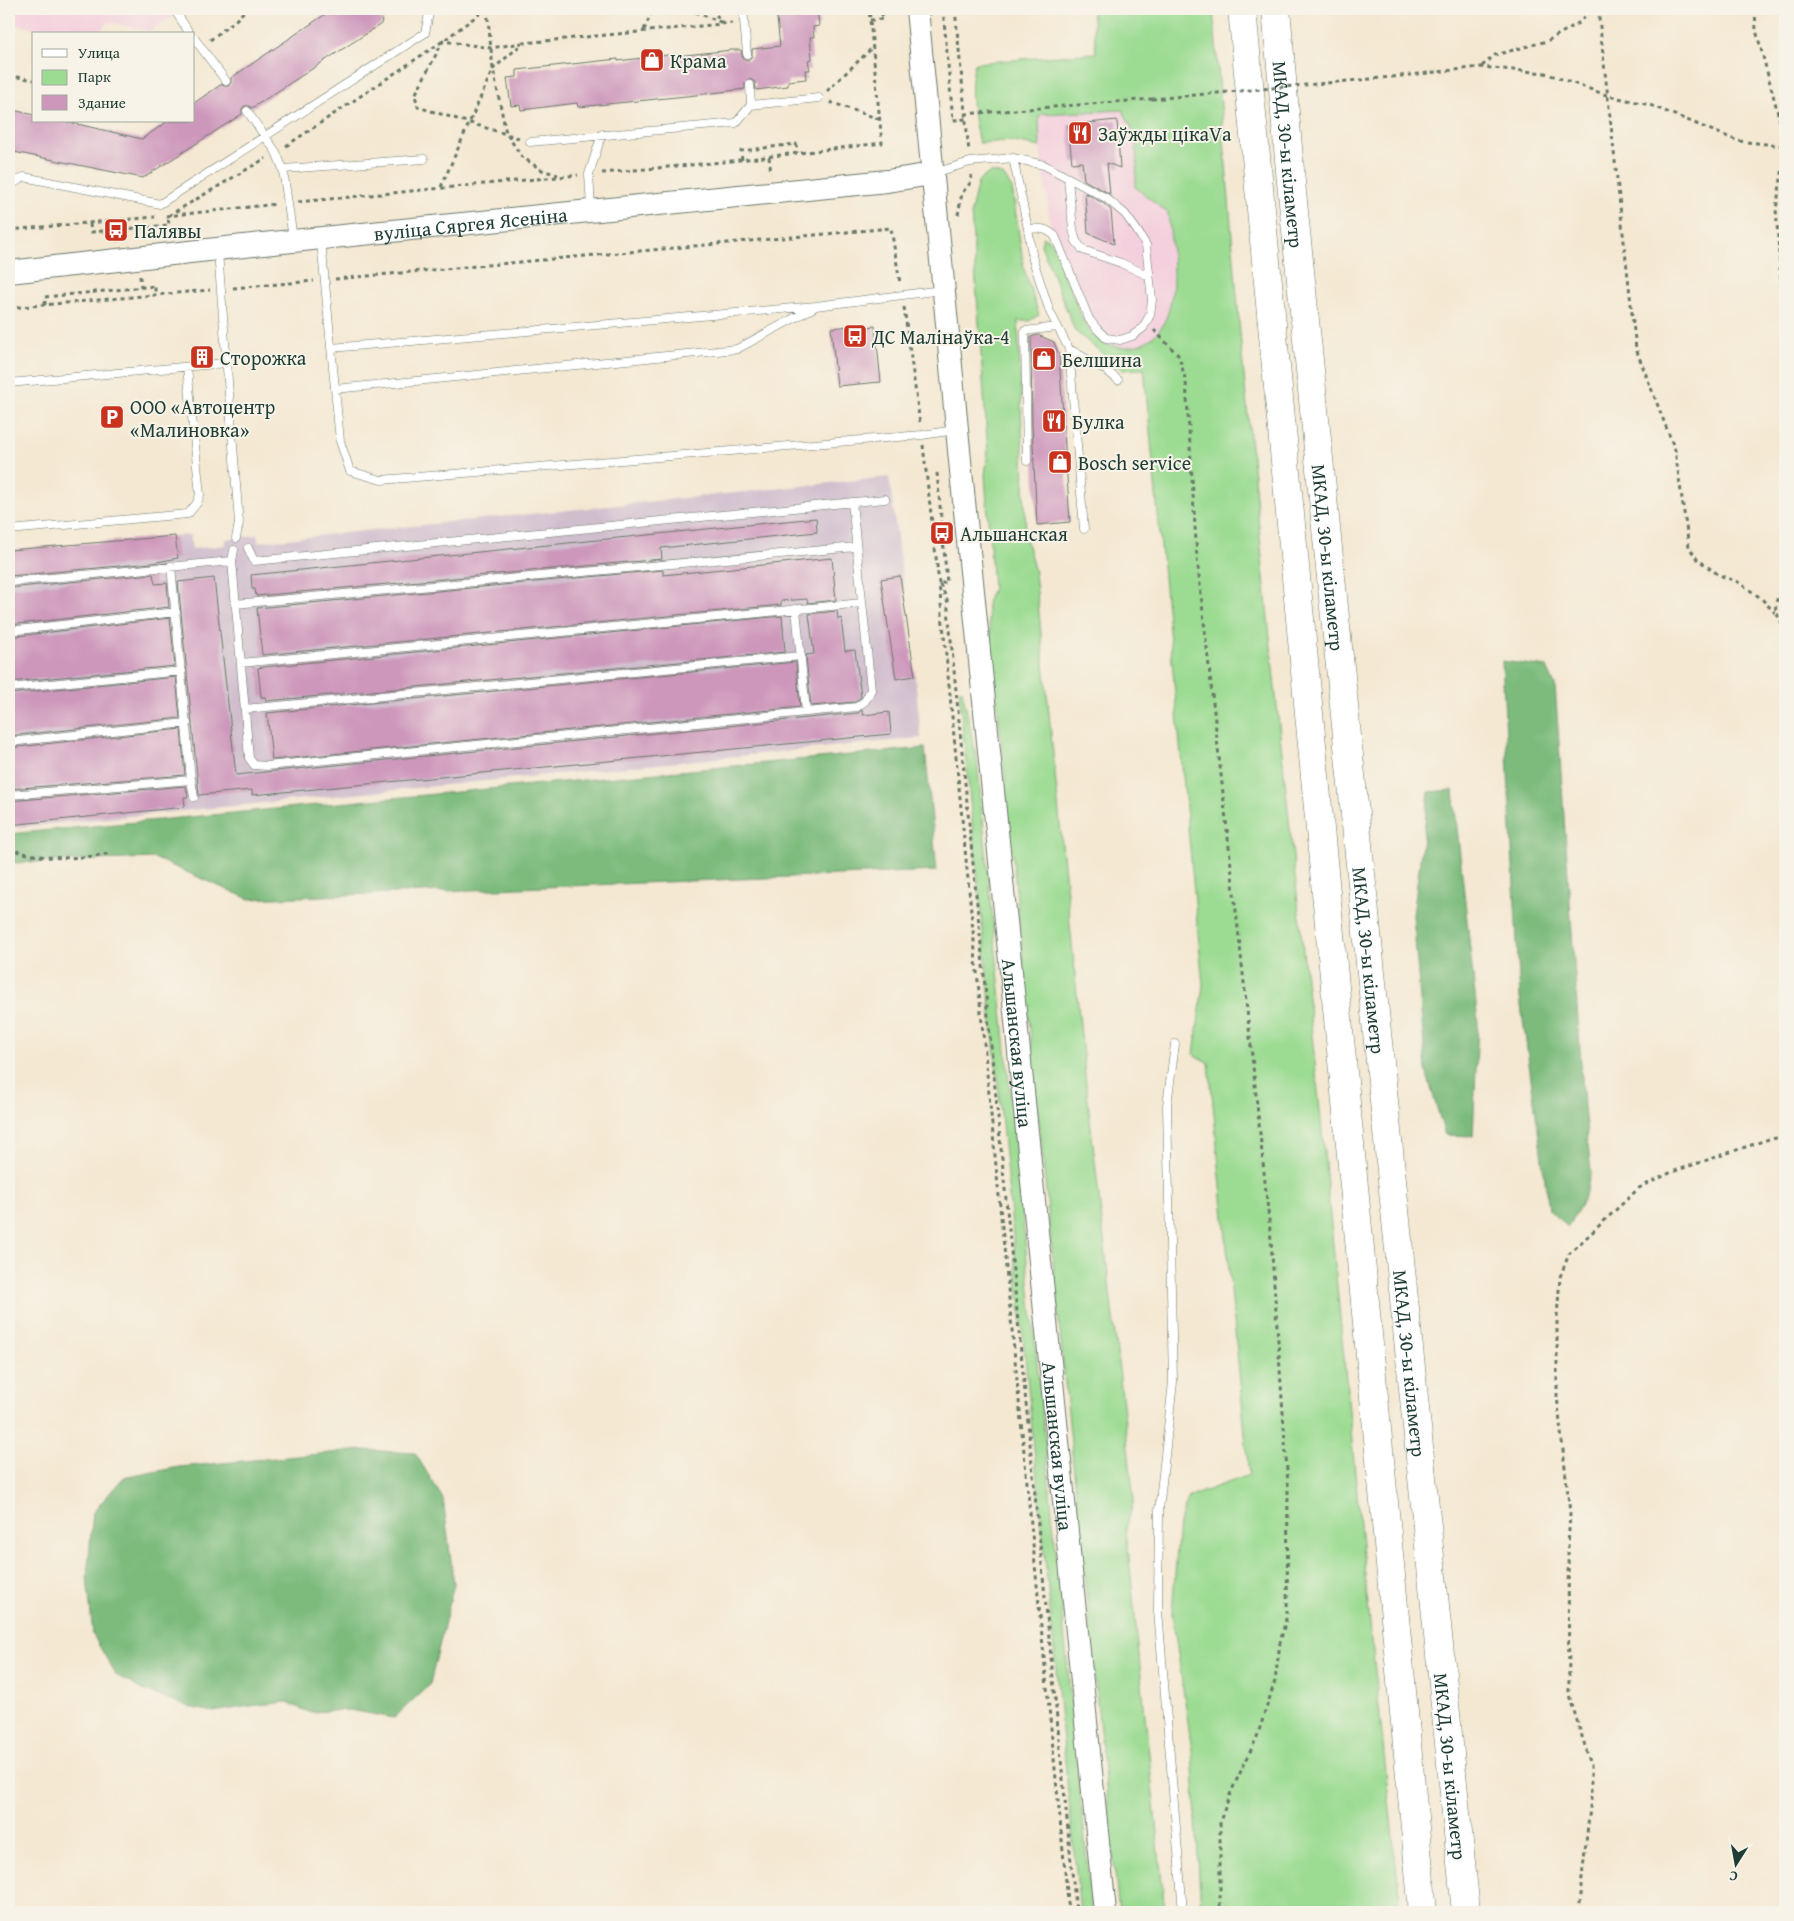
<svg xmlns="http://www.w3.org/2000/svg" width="1794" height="1921" font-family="'Gentium Book Plus',serif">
<rect width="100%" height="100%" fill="#f7f3e8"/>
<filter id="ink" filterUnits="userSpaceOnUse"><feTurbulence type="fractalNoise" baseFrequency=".02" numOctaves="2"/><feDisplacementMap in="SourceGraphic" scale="10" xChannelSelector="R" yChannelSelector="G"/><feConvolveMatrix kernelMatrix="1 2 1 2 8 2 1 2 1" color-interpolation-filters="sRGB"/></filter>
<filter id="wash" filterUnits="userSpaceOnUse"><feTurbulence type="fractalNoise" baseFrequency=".0096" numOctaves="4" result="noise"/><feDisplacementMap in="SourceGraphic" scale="20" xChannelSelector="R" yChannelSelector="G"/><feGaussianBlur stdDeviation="1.12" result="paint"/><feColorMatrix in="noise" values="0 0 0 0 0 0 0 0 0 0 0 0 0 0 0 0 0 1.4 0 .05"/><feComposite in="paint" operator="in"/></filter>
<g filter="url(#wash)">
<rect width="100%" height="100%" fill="#f4e8d2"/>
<!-- built -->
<path fill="#f4cfdd" d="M 9,9 L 185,9 L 150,31 L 108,22 L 97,34 L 58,34 L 9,23 Z
M 1123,110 L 1135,136 L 1137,164 L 1135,187 L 1168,212 L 1172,258 L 1171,304 L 1163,327 L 1147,342 L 1132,346 L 1118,348 L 1105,344 L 1086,326 L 1053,244 L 1040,147 L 1039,117 L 1042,114 Z"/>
<!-- industrial -->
<path fill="#d0bdcd" d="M 889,477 L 915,676 L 921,738 L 9,828 L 9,550 L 190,535 L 192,549 L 226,545 L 226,539 L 257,535 L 258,542 Z"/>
<!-- green -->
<path fill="#9bdb92" stroke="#5d8c63" d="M 1092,9 L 1213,9 L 1242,356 L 1274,678 L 1319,1101 L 1366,1586 L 1401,1912 L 1201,1912 L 1192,1750 L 1172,1613 L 1179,1523 L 1189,1497 L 1249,1475 L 1209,1063 L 1194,1055 L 1203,985 L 1144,369 L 1122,370 L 1075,331 L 1041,245 L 1043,237 L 1048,239 L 1053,244 C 1060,265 1068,285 1077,305 C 1080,311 1082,320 1086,326 C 1096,340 1111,349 1128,347 C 1188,340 1172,254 1168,213 L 1135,187 L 1137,164 L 1135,136 L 1123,110 L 1042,114 L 1039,117 L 1040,147 L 1009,141 L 979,143 C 973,118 968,87 975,63 L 1096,53 Z
M 990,172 L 1003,175 L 1012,188 L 1024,269 L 1039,315 L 1029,321 L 1018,321 L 1026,538 L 1035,573 L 1085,1075 L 1134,1500 L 1126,1528 L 1165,1912 L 1119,1912 C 1073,1476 1032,1040 987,603 L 993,588 L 985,475 L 988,452 L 971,212 L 978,182 Z
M 959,690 L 962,690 L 977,760 L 1092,1912 L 1080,1912 Z"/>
<!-- forest -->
<path fill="#7cbb7c" stroke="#4e7c58" d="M 1502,661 L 1547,667 L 1555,685 L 1584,1107 L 1591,1172 L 1584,1199 L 1568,1227 L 1549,1210 L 1520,998 Z
M 925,748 L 937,871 L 249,899 L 154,858 L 9,863 L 9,834 Z
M 1453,790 L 1478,1023 L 1473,1136 L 1445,1135 L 1426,1071 L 1413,915 L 1429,792 Z
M 363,1450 L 415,1453 L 443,1499 L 454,1584 L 430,1684 L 394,1718 L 350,1710 L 309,1712 L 286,1702 L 250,1706 L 213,1712 L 193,1708 L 145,1691 L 116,1675 L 93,1635 L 87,1577 L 93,1512 L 123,1478 L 179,1467 Z"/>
<g id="blocks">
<!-- building -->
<path fill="#cd97bb" d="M 333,9 L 384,9 L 381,24 L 252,108 L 249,106 L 244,106 L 242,109 L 242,114 L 143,178 L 9,151 L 9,109 L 34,115 L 34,121 L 64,121 L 142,139 L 168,121 L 194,121 L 194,103 L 222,84 L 224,86 L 229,86 L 231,83 L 231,78 Z
M 776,9 L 817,9 L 819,26 L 813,27 L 814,37 L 810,37 L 812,59 L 808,60 L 810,70 L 805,70 L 806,79 L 788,81 L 788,86 L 756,90 L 755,82 L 749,79 L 745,83 L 745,89 L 696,95 L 578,107 L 577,103 L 521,110 L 520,105 L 511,106 L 507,78 L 517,77 L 517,70 L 618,59 L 618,61 L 676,54 L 676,56 L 732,50 L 741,50 L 743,58 L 748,60 L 752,56 L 752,49 L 780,46 Z
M 1117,120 L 1120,168 L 1107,163 L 1110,194 L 1084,180 L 1082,162 L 1072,163 L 1068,125 Z
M 1085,193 L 1103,203 L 1111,210 L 1114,244 L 1088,233 Z
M 860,325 L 860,328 L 875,326 L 881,382 L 837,386 L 831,328 Z
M 1038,335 L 1054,342 L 1059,355 L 1070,522 L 1037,525 L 1032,425 L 1031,337 Z
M 816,518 L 817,532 L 661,548 L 662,559 L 256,596 L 255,589 L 252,589 L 251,575 Z
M 175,536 L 178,558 L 152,563 L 9,576 L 9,550 Z
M 832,558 L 836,600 L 808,603 L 807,599 L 781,601 L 781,605 L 262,655 L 257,608 L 663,570 L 663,575 Z
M 153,574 L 155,584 L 167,583 L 169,607 L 9,625 L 9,588 Z
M 900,576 L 915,676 L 896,679 L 881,579 Z
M 214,578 L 236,775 L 858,713 L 862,710 L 863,715 L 889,712 L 891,734 L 252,795 L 252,790 L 199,795 L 178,582 Z
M 837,611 L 838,619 L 841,618 L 845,651 L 855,650 L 861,697 L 855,702 L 811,706 L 806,657 L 806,655 L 814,654 L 809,614 Z
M 782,616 L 785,652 L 266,701 L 265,697 L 261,697 L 258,668 L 263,667 Z
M 170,618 L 175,666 L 9,682 L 9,637 Z
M 796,662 L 800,707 L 272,760 L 267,713 Z
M 176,677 L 180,718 L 9,736 L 9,694 Z
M 181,729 L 185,775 L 9,789 L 9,748 Z
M 186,786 L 188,797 L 184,797 L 185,807 L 9,825 L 9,801 Z"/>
</g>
</g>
<g filter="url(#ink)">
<use href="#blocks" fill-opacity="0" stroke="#6a796b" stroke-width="1"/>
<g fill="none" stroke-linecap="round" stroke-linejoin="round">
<defs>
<path id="lane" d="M 174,9 L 190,34
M 743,9 L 747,54
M 194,38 L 226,81
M 751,105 L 819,98
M 247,111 L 276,152 L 283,169 L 293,239
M 530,142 L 736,123 L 751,105 L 750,85
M 1013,158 L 1044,165 L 1106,198 L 1125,214 L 1136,229 L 1146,245 L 1152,300 L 1150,315 L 1143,328 L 1132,336 L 1120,340 L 1106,338 L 1097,329 L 1089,319 L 1055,236 C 1046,228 1040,228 1028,229
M 283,169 L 424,159
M 934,173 L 970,162 L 1013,158 L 1028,229 L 1033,260 L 1050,312 L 1069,349 L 1106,370 L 1118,380
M 1068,179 L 1073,229 L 1076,241 L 1083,250 L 1121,263 L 1149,276
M 9,186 L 24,177 L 160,204 L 425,33 L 430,9
M 591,208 L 589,174 L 602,134
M 321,241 L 340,441 L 350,471 L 381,480 L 922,435 L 955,430
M 218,252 L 239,523 L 236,538
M 331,348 L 816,306 L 942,290
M 1069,349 L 1084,529
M 9,383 L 226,363
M 335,389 L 737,349 L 813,308
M 1027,461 L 1025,331 L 1057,327
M 9,530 L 188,514 L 197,503 L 200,495 L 187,367
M 248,548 L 254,561 L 885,499
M 232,561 L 249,758 L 254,765 L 267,766 L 857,707 L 865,701 L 871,690 L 852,502
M 171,566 L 191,780 L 194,797
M 9,582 L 232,561 L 234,550
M 235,604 L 856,547
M 796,609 L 806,712
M 9,631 L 176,612
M 241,663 L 862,603
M 9,688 L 182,671
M 245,709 L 801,656
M 9,742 L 187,723
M 9,795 L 191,780
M 1175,1044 L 1167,1105 L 1173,1382 L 1159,1510 L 1158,1611 L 1183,1912"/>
<g id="secondary">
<path id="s1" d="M 917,9 L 961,471 L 1105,1912"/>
<path id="s2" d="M 9,272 L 253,245 L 887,181 L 932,174"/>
</g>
<g id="highway">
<path d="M 1242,9 L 1423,1912"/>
<path id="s3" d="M 1276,9 L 1291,182 L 1466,1912"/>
</g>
</defs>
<!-- lane casing -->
<use href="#lane" stroke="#6a796b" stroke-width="9"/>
<!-- secondary casing -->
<use href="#secondary" stroke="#6a796b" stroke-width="24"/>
<!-- highway casing -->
<use href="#highway" stroke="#6a796b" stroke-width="29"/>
<!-- path -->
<path stroke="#6a796b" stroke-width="3" stroke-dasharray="4 4" stroke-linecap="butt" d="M 487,9 L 493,69 L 506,133 L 522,157 L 542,170 L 558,175
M 688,9 L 723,23
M 711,9 L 723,23
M 943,9 L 953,120 L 966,119
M 955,9 L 969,152
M 1598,9 L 1636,349 L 1675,450 L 1689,547 L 1697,559 L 1719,575 L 1738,582 L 1761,598 L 1775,613
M 1755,9 L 1756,30 L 1785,140
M 881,10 L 893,9
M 870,20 L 883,19 L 881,9
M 644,30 L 653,9
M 210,40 L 235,21 L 246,9
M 1482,66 L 1495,55 L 1547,41 L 1577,24 L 1593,9
M 9,77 L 12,76 L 34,80
M 1392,77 L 1481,67 L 1545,73 L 1609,96 L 1650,105 L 1738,141 L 1785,146
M 827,91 L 872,48
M 830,102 L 879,119
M 965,114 L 1152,99
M 519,138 L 418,107 L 415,95 L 443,41 L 491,48 L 522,43
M 286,146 L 443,41 L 486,9
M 1785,155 L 1776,209 L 1785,339
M 769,157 L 771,173
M 742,160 L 741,151 L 796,144 L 797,153
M 602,173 L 723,162 L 882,143 L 869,9
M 441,187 L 493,69 L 523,43 L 732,23
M 298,202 L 578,175
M 958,215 L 962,193 L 972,181 L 971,173
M 166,216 L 277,204
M 90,224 L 91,232 L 169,225 L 168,216 L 266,158
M 9,230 L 155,217
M 116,230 L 117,242
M 140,276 L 141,288
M 335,279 L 891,228 L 900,283
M 233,288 L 314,281
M 45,305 L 45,297 L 155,286 L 155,294
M 904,307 L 920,424
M 9,308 L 210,290
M 1154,330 L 1179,356 L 1186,382 L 1197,558 L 1250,1037 L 1271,1240 L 1288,1485 L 1287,1615 L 1280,1643 L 1275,1681 L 1257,1737 L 1231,1792 L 1220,1821 L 1220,1912
M 923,445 L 939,583 L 1069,1912
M 937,473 L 947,583 L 939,583 L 947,599 L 1076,1912
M 1785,584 C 1773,605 1772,608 1785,628
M 9,848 C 36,860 82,860 110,853
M 1578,1912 L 1591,1799 L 1591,1765 L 1569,1695 L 1568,1547 L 1570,1513 L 1557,1396 L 1557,1317 L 1560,1277 L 1569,1254 L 1639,1188 L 1672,1172 L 1769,1139 L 1785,1137"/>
<!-- lane -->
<use href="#lane" stroke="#fff" stroke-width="8"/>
<!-- secondary -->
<use href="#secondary" stroke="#fff" stroke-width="22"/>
<!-- highway -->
<use href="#highway" stroke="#fff" stroke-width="28"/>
<!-- path-bridge -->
<path stroke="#6a796b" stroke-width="3" stroke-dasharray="4 4" stroke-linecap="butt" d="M 1152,99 L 1392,77"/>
</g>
</g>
<!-- icons -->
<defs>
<symbol id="shop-square" viewBox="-11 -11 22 22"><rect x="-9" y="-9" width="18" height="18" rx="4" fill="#c8321e" stroke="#f7f3e8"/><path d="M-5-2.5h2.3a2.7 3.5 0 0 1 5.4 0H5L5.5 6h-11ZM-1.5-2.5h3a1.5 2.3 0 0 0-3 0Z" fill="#fff"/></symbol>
<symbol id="restaurant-square" viewBox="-11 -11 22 22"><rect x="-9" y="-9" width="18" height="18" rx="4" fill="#c8321e" stroke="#f7f3e8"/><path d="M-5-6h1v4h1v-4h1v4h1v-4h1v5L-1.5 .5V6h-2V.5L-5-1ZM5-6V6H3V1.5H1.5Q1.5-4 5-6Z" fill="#fff"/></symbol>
<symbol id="bus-square" viewBox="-11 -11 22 22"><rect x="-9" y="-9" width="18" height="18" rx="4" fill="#c8321e" stroke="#f7f3e8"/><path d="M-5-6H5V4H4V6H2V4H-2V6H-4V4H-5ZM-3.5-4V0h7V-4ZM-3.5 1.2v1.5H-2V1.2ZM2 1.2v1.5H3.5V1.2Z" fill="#fff"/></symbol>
<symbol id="building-square" viewBox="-11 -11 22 22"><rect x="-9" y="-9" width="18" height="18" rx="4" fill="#c8321e" stroke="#f7f3e8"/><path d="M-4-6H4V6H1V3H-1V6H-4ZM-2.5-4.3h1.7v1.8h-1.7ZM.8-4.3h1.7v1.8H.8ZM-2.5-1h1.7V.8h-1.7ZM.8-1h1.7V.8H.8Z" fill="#fff"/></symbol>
<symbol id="parking-square" viewBox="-11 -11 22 22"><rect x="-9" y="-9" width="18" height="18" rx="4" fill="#c8321e" stroke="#f7f3e8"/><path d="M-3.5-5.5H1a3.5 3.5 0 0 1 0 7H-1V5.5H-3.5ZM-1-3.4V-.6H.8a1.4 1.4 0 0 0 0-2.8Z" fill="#fff"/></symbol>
</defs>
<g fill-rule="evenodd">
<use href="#shop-square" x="638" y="46" width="28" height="28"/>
<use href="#restaurant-square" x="1066" y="119" width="28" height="28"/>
<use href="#bus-square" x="102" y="216" width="28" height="28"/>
<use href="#bus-square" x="841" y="322" width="28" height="28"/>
<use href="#building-square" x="188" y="343" width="28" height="28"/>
<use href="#shop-square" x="1030" y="345" width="28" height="28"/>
<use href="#parking-square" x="98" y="403" width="28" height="28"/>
<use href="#restaurant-square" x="1040" y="407" width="28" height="28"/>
<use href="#shop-square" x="1046" y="448" width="28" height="28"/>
<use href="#bus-square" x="928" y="519" width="28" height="28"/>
</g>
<g text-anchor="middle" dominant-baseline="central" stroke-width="4" stroke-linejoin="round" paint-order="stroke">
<!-- poi labels -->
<g font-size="20" fill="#1f3d34" stroke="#f7f3e8" text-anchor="start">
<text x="670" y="60">Крама</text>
<text x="1098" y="133">Заўжды цікаVа</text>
<text x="134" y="230">Палявы</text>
<text x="872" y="336">ДС Малінаўка-4</text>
<text x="220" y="357">Сторожка</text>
<text x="1062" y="359">Белшина</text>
<text x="130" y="406">ООО «Автоцентр<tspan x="130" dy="23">«Малиновка»</tspan></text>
<text x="1072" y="421">Булка</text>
<text x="1078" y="462">Bosch service</text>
<text x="960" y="533">Альшанская</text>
</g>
<!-- street labels -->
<g font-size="20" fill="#1f3d34" stroke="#f7f3e8">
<text stroke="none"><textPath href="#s3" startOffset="146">МКАД, 30-ы кіламетр</textPath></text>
<text stroke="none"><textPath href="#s2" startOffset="464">вуліца Сяргея Ясеніна</textPath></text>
<text stroke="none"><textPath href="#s3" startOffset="551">МКАД, 30-ы кіламетр</textPath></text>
<text stroke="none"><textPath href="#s3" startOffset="956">МКАД, 30-ы кіламетр</textPath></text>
<text stroke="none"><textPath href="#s1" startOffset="1039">Альшанская вуліца</textPath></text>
<text stroke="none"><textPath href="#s3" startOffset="1361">МКАД, 30-ы кіламетр</textPath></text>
<text stroke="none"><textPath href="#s1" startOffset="1444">Альшанская вуліца</textPath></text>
<text stroke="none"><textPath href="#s3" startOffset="1766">МКАД, 30-ы кіламетр</textPath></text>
</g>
</g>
<!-- margin -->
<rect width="1794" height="1921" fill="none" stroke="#f7f3e8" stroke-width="30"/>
<!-- legend -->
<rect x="32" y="32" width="162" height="90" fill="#f7f3e8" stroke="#a1aaa0"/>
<rect x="42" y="49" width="25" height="8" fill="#ffffff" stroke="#a1aaa0"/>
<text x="78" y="58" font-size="15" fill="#1f3d34">Улица</text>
<rect x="42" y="70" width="25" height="15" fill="#9bdb92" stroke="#a1aaa0"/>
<text x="78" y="82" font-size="15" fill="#1f3d34">Парк</text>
<rect x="42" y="95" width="25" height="15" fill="#cd97bb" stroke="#a1aaa0"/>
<text x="78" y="108" font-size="15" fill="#1f3d34">Здание</text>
<!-- north arrow -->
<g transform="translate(1736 1864) rotate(191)" stroke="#f7f3e8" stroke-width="4" paint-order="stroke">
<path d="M0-4L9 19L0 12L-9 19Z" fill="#1f3d34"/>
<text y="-8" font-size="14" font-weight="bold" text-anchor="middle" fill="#1f3d34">С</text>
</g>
</svg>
